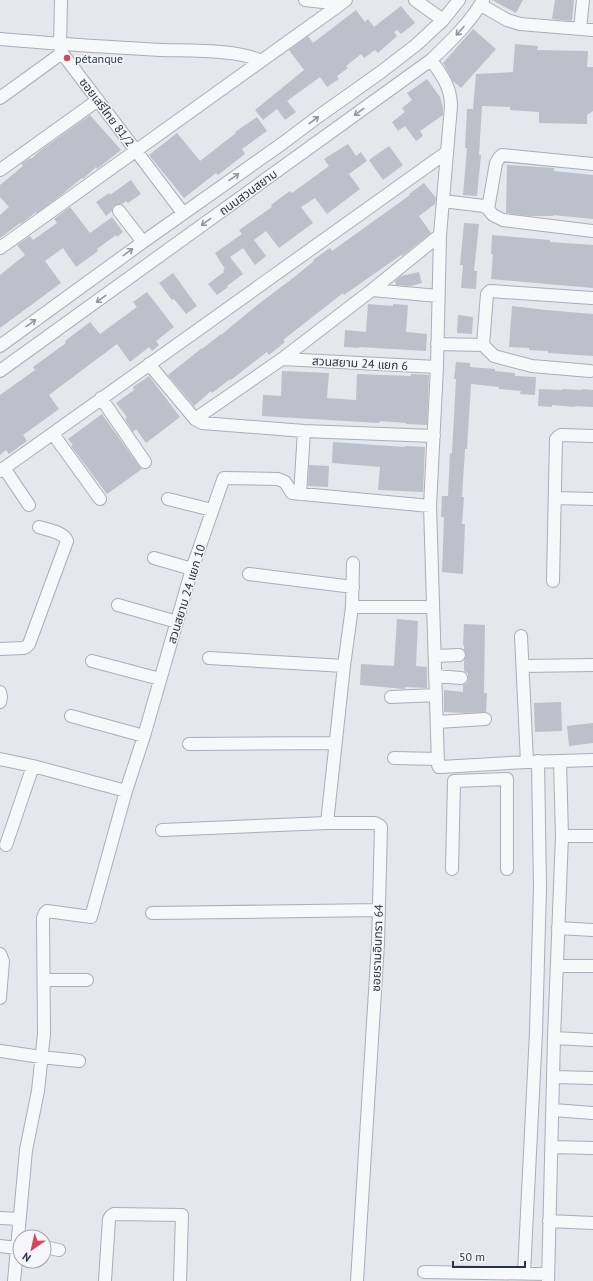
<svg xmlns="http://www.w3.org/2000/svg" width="593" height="1281" font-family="'PT Sans','Noto Sans Thai',sans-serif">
<rect width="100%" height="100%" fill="#e4e7ec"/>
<!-- building -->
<path fill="#bbc0ca" d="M 492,0 L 523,0 L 516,13 Z
M 555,0 L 574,0 L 572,21 L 552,19 Z
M 401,6 L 415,23 L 401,34 L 397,30 L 394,32 L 397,36 L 378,53 L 375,50 L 364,58 L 361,54 L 346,66 L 348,68 L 337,76 L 339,79 L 327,87 L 320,77 L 287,101 L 296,112 L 285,120 L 277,109 L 263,120 L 255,110 L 304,70 L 289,50 L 308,36 L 313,43 L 356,10 L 365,22 L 368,19 L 374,27 Z
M 473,29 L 496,49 L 461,88 L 453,81 L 443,63 Z
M 515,44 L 538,46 L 537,50 L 588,51 L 587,67 L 593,67 L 593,111 L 587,115 L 587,124 L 539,123 L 539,112 L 510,110 L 510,107 L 482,106 L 479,155 L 481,155 L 477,196 L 463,195 L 467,148 L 465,148 L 467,109 L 473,109 L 476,74 L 513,72 Z
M 427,79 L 440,97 L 443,108 L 443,115 L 420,131 L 423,136 L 416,141 L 405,126 L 398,131 L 392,122 L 405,112 L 402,108 L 412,100 L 407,93 Z
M 90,115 L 121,150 L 97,169 L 96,167 L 83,179 L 82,178 L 60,196 L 37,213 L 36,212 L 21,224 L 20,223 L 0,238 L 0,215 L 9,207 L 0,197 L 0,185 L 23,166 L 21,164 L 30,158 L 31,159 L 41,150 Z
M 257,117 L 267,131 L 242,149 L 245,154 L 218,175 L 216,173 L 184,198 L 149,155 L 177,133 L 200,161 L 236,133 L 235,132 Z
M 348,144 L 356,156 L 361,152 L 367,161 L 349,174 L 360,189 L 327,214 L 315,198 L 301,207 L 313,223 L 279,248 L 266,231 L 254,240 L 266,256 L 255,265 L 243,248 L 230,257 L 243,274 L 227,286 L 228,287 L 217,295 L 208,284 L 224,272 L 223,270 L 225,269 L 215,253 L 242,234 L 239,230 L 272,207 L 271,205 L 290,191 L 292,193 L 329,166 L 324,159 Z
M 389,146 L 403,165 L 383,180 L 369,160 Z
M 507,165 L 554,168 L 554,171 L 593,175 L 593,219 L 553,215 L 553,216 L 528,216 L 506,213 Z
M 131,180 L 141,194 L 128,203 L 126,201 L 122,204 L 115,205 L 112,208 L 112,211 L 106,216 L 96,202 L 109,193 L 110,195 Z
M 424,183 L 436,198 L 435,204 L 419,216 L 431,233 L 402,256 L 401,255 L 344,295 L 343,293 L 283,340 L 285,342 L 269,355 L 267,352 L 231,380 L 230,379 L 212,393 L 211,391 L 194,406 L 168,375 L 202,348 L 202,349 L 221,334 L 221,335 L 256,306 L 293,278 L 314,261 L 313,260 L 330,248 L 332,251 L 410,195 L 409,194 Z
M 70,207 L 90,233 L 112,217 L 123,232 L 117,237 L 116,235 L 97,249 L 98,251 L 76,267 L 63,248 L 45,261 L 61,283 L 0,328 L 0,275 L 25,255 L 17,245 L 30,236 L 33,240 L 57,223 L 54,219 Z
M 464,223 L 479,224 L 474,271 L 477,271 L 476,289 L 461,288 L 463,265 L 460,265 Z
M 492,235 L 550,240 L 550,242 L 593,245 L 593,288 L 491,279 L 493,254 L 491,254 Z
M 419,272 L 422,283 L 411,286 L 396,285 L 395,281 L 401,276 Z
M 173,273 L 197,306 L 186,314 L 174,299 L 172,300 L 159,283 Z
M 147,292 L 174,327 L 156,341 L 159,345 L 152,351 L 149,347 L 130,362 L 117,344 L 49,395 L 59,409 L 23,435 L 27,441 L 9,454 L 6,450 L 0,455 L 0,395 L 35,370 L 33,367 L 66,343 L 65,341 L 90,322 L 100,334 L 137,307 L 133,302 Z
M 368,304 L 393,306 L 393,304 L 408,305 L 406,332 L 427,334 L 426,351 L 359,347 L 359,348 L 344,347 L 345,330 L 366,332 Z
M 512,306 L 546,310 L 593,314 L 593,356 L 548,353 L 548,351 L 529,350 L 529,348 L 509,347 Z
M 458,315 L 473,317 L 472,334 L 457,333 Z
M 456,362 L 470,363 L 470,367 L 495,369 L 495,371 L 515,373 L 515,376 L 536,377 L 535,395 L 520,394 L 521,391 L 499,389 L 499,387 L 471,384 L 468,432 L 467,449 L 465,449 L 462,497 L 464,497 L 462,524 L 465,524 L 463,574 L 442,572 L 444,517 L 441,517 L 442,496 L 448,496 L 450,453 L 452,453 L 456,379 L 454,379 Z
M 282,371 L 329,373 L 327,398 L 356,400 L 357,374 L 411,376 L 411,374 L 429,375 L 427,425 L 406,424 L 406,423 L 380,421 L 379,423 L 262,416 L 263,395 L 281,396 Z
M 149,376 L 180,417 L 146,443 L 136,429 L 133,432 L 125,419 L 127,417 L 116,403 L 134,390 L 133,387 Z
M 539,389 L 562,390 L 562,389 L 582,390 L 582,389 L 593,390 L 593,407 L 575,406 L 575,407 L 552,405 L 552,407 L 538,406 Z
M 102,414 L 139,466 L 142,469 L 107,494 L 71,446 L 73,445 L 68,439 Z
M 333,442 L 405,447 L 405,446 L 425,447 L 423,492 L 378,490 L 380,467 L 332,463 Z
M 309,465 L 329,466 L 328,487 L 308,486 Z
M 397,619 L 418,621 L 416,666 L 427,667 L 427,688 L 405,687 L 405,689 L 360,685 L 361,664 L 394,666 Z
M 464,624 L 485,625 L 484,693 L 487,693 L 486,712 L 465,713 L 444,712 L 444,690 L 463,692 L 463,685 L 467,683 L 468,679 L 468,674 L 464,671 L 464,661 L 466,655 L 464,650 L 464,645 L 463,645 Z
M 561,702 L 562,731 L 535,732 L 534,703 Z
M 593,723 L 593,743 L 569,746 L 567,726 Z"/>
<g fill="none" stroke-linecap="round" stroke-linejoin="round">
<defs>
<path id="minor" d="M 61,0 L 60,45 L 62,53 L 183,213
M 305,0 L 323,2 L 338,6 L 346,0
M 415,0 L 443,20
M 481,5 L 507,20 L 520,24 L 593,30
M 580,29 L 583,0
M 0,39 C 54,44 107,47 161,50 C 188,51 238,49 261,61
M 431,60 C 442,75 451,87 451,106 L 440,235 L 437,367 L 430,506 L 438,765 L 439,767 L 441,767 L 527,762 L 593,760
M 0,98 L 62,53
M 0,170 L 98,100
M 443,201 L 484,206 L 488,209 L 493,215 L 503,220 L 593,231
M 488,209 L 496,163 L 499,158 L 502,155 L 593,164
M 119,211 L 143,242
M 0,248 L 338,6
M 372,290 L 438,296
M 437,344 L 483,345 L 494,356 L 532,366 L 590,371
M 483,345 L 487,294 L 490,291 L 592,298
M 0,346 L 143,242 L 283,143 L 319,116 L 381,72 L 416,45 L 443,20 L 459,0
M 282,359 L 437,367
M 149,364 L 195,419 L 202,423 L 304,431 L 434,436
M 0,371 L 431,60 C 450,42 470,23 483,0
M 101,398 L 145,462
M 195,419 L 282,359 L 372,290 L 440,235
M 53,434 L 100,499
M 4,468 L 29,505
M 0,471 L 447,152
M 300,494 L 304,431
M 555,498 L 593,499
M 168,499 L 212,510
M 154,558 L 192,569
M 249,574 L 353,587
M 553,581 L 556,439 L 558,437 L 561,435 L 593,436
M 118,605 L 177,622
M 352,607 L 433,607
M 521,636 L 527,762
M 0,649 L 23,648 L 26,647 L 29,644 L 67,541 C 64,532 48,530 39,527
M 435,656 L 459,655
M 209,658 L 344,666
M 92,661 L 160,679
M 523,666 L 593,665
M 435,676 L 461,678
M 0,692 L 1,697 L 0,702
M 391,697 L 436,695
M 71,716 L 144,736
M 437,722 L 485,719
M 189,744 L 335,743
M 394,758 L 438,759
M 0,759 L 33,766 L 126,791
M 327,823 L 344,666 L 352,607 L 353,563
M 162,830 L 327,823 L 375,823 L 379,825 L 381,827 L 378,943 L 357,1281
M 562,836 L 593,836
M 6,845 L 33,766
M 452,869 L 454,781 L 507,779 L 507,869
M 152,913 L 379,910
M 558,928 L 593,930
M 0,954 L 3,961 L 0,998
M 557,966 L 593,966
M 44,980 L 87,980
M 554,1038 L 593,1040
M 0,1051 L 41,1057 L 79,1061
M 553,1077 L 593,1078
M 553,1110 L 593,1113
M 552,1147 L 593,1148
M 0,1218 L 19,1219
M 549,1221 L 593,1223
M 0,1246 L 17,1248
M 44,1247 L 59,1250
M 424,1272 L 548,1274
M 524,1273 L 536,1032 L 540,888 L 538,761
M 14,1281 L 26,1150 L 38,1091 L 44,1034 L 43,918 L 45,913 L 47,911 L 91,917 L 126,791 L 144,736 L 192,569 L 223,480 L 224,478 L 278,479 L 285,482 L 292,493 L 430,506
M 105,1281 L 109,1219 L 111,1216 L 114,1214 L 182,1215 L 180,1281
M 548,1281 L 554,1038 L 562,836 L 560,761"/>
</defs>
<!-- minor casing -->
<use href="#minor" stroke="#a9aeb7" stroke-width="14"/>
<!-- minor -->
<use href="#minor" stroke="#f7f8fa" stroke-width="12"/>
</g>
<!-- one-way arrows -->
<defs><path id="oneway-shaft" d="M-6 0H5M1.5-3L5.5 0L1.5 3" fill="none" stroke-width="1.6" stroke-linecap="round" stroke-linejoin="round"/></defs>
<g stroke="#9196a0">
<use href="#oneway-shaft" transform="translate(460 31) rotate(132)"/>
<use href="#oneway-shaft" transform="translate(359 112) rotate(144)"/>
<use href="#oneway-shaft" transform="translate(314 120) rotate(-37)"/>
<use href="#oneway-shaft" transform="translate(234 177) rotate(-35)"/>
<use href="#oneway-shaft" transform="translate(206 222) rotate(144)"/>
<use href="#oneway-shaft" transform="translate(128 252) rotate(-36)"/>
<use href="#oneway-shaft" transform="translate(101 299) rotate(144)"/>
<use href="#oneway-shaft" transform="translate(31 323) rotate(-36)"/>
</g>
<!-- markers -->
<circle fill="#d1495b" stroke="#f4f6f9" stroke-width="1.5" cx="67" cy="58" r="4"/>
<g text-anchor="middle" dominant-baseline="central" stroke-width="3" stroke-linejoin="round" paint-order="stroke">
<!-- poi labels -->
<g font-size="12" fill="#2b3445" stroke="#f4f6f9" text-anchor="start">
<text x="75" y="58">pétanque</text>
</g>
<!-- street labels -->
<g font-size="12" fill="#2b3445" stroke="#f4f6f9">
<text transform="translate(107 112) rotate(53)">ซอยเสรีไทย 81/2</text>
<text transform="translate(248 192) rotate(-36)">ถนนสวนสยาม</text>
<text transform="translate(360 363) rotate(3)">สวนสยาม 24 แยก 6</text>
<text transform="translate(186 594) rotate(-73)">สวนสยาม 24 แยก 10</text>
<text transform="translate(377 948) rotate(-88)">ซอยรามอินทรา 64</text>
</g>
</g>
<!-- north arrow -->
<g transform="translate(32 1249) rotate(214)"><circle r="19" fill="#f4f6f9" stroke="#a4a8b1"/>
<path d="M0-3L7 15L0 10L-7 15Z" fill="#d1495b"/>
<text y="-6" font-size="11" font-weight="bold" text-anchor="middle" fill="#2b3445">N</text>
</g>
<!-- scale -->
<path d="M453 1261v6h72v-6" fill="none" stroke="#2b3445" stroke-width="2"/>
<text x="459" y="1261" font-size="12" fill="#2b3445" stroke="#f4f6f9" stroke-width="3" paint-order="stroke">50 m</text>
</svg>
